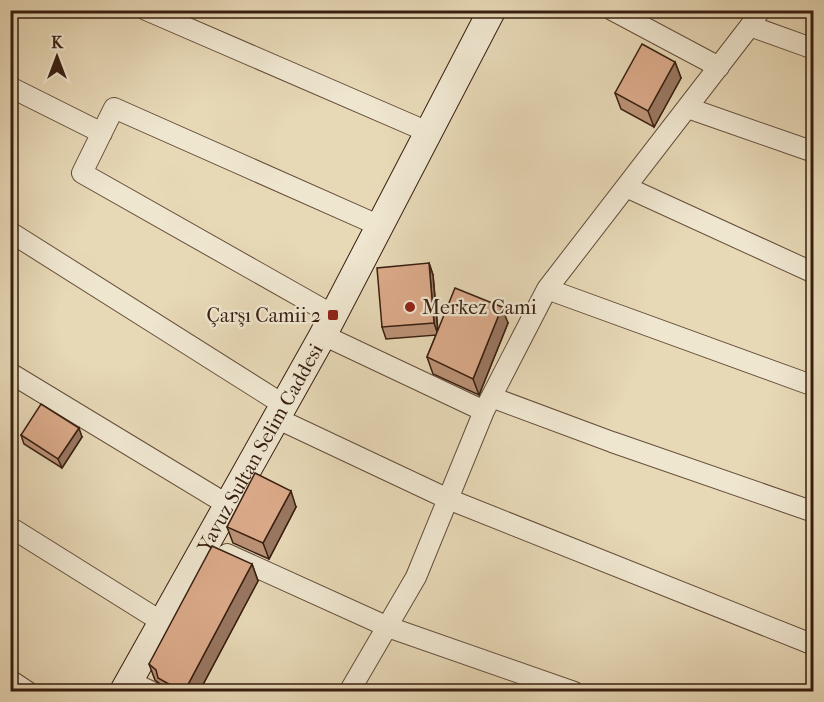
<svg xmlns="http://www.w3.org/2000/svg" width="824" height="702" font-family="'IM FELL French Canon',serif">
<rect width="100%" height="100%" fill="#e7d8b6"/>
<filter id="stains"><feTurbulence type="fractalNoise" baseFrequency=".00333" numOctaves="4"/><feColorMatrix values="0 0 0 0 .2 0 0 0 0 .09 0 0 0 0 .02 0 0 0 .5 -.17"/></filter>
<radialGradient id="worn" r=".72"><stop offset=".6" stop-color="#630" stop-opacity="0"/><stop offset="1" stop-color="#630" stop-opacity=".3"/></radialGradient>
<g fill="none" stroke-linecap="round" stroke-linejoin="round">
<defs>
<path id="street" d="M 146,10 L 428,132
M 612,10 L 719,67
M 750,26 L 814,49
M 10,87 L 102,133
M 688,108 L 814,152
M 626,187 L 814,273
M 10,232 L 284,405
M 547,289 L 814,386
M 333,315 L 82,173 L 114,108 L 380,226
M 323,335 L 484,411
M 10,373 L 228,505
M 491,397 L 612,442 L 814,512
M 276,418 L 448,499 L 814,645
M 10,527 L 162,622
M 227,554 L 388,627 L 574,692
M 10,680 L 28,692
M 129,681 L 152,692
M 349,692 L 416,577 L 484,411 L 547,289 L 750,26 L 760,10"/>
<g id="secondary">
<path id="s1" d="M 123,692 L 323,335 L 492,10"/>
</g>
</defs>
<!-- street casing -->
<use href="#street" stroke="#644d3a" stroke-width="22"/>
<!-- secondary casing -->
<use href="#secondary" stroke="#381f11" stroke-width="29"/>
<!-- street -->
<use href="#street" stroke="#efe6d0" stroke-width="20"/>
<!-- secondary -->
<use href="#secondary" stroke="#efe6d0" stroke-width="27"/>
</g>
<!-- wall -->
<path fill="#bc9277" stroke="#381f11" stroke-width="1.5" d="M 675,62 L 681,78 L 654,127 L 621,109 L 615,93 Z
M 429,263 L 433,275 L 438,331 L 508,323 L 479,395 L 433,374 L 427,357 L 436,335 L 386,339 L 382,327 Z
M 21,435 L 82,437 L 62,468 L 24,444 Z
M 296,507 L 269,559 L 233,543 L 227,527 Z
M 252,564 L 258,581 L 199,692 L 162,692 L 160,684 L 155,680 L 149,664 Z"/>
<!-- shaded-wall -->
<path fill="#997761" stroke="#381f11" stroke-width="1.5" d="M 675,62 L 681,78 L 654,127 L 648,111 Z
M 429,263 L 433,275 L 438,335 L 434,323 Z
M 502,307 L 508,323 L 479,395 L 473,379 Z
M 79,428 L 82,437 L 62,468 L 58,459 Z
M 291,491 L 296,507 L 269,559 L 263,543 Z
M 252,564 L 258,581 L 199,692 L 184,692 Z"/>
<!-- building -->
<path fill="#dbaa8a" stroke="#381f11" stroke-width="1.5" d="M 642,44 L 675,62 L 648,111 L 615,93 Z
M 429,263 L 434,323 L 382,327 L 377,268 Z
M 455,288 L 502,307 L 473,379 L 427,357 Z
M 41,404 L 79,428 L 58,459 L 21,435 Z
M 255,473 L 291,491 L 263,543 L 227,527 Z
M 212,546 L 252,564 L 184,692 L 183,692 L 158,678 L 156,670 L 149,664 Z"/>
<!-- markers -->
<g fill="#8f2418" stroke="#efe6d0" stroke-width="2">
<circle cx="410" cy="307" r="6"/>
<rect x="327" y="309" width="12" height="12" rx="3"/>
</g>
<g text-anchor="middle" dominant-baseline="central" stroke-width="4.5" stroke-linejoin="round" paint-order="stroke">
<!-- poi labels -->
<g font-size="20" fill="#381f11" stroke="#efe6d0" text-anchor="start">
<text x="422" y="307">Merkez Cami</text>
<text x="321" y="315" text-anchor="end">Çarşı Camii 2</text>
</g>
<!-- street labels -->
<g font-size="20" fill="#381f11" stroke="#efe6d0">
<text stroke="none"><textPath href="#s1" startOffset="280">Yavuz Sultan Selim Caddesi</textPath></text>
</g>
</g>
<!-- margin -->
<rect width="824" height="702" fill="none" stroke="#e7d8b6" stroke-width="36"/>
<rect x="12" y="12" width="800" height="678" fill="none" stroke="#381f11" stroke-width="3"/>
<rect x="18" y="18" width="788" height="666" fill="none" stroke="#381f11" stroke-width="1.5"/>
<!-- north arrow -->
<g transform="translate(57 57)" stroke="#efe6d0" stroke-width="4.5" paint-order="stroke">
<path d="M0-4.5L10 22L0 15L-10 22Z" fill="#381f11"/>
<text y="-9" font-size="16" font-weight="bold" text-anchor="middle" fill="#381f11">K</text>
</g>
<rect width="100%" height="100%" filter="url(#stains)"/>
<rect width="100%" height="100%" fill="url(#worn)"/>
</svg>
